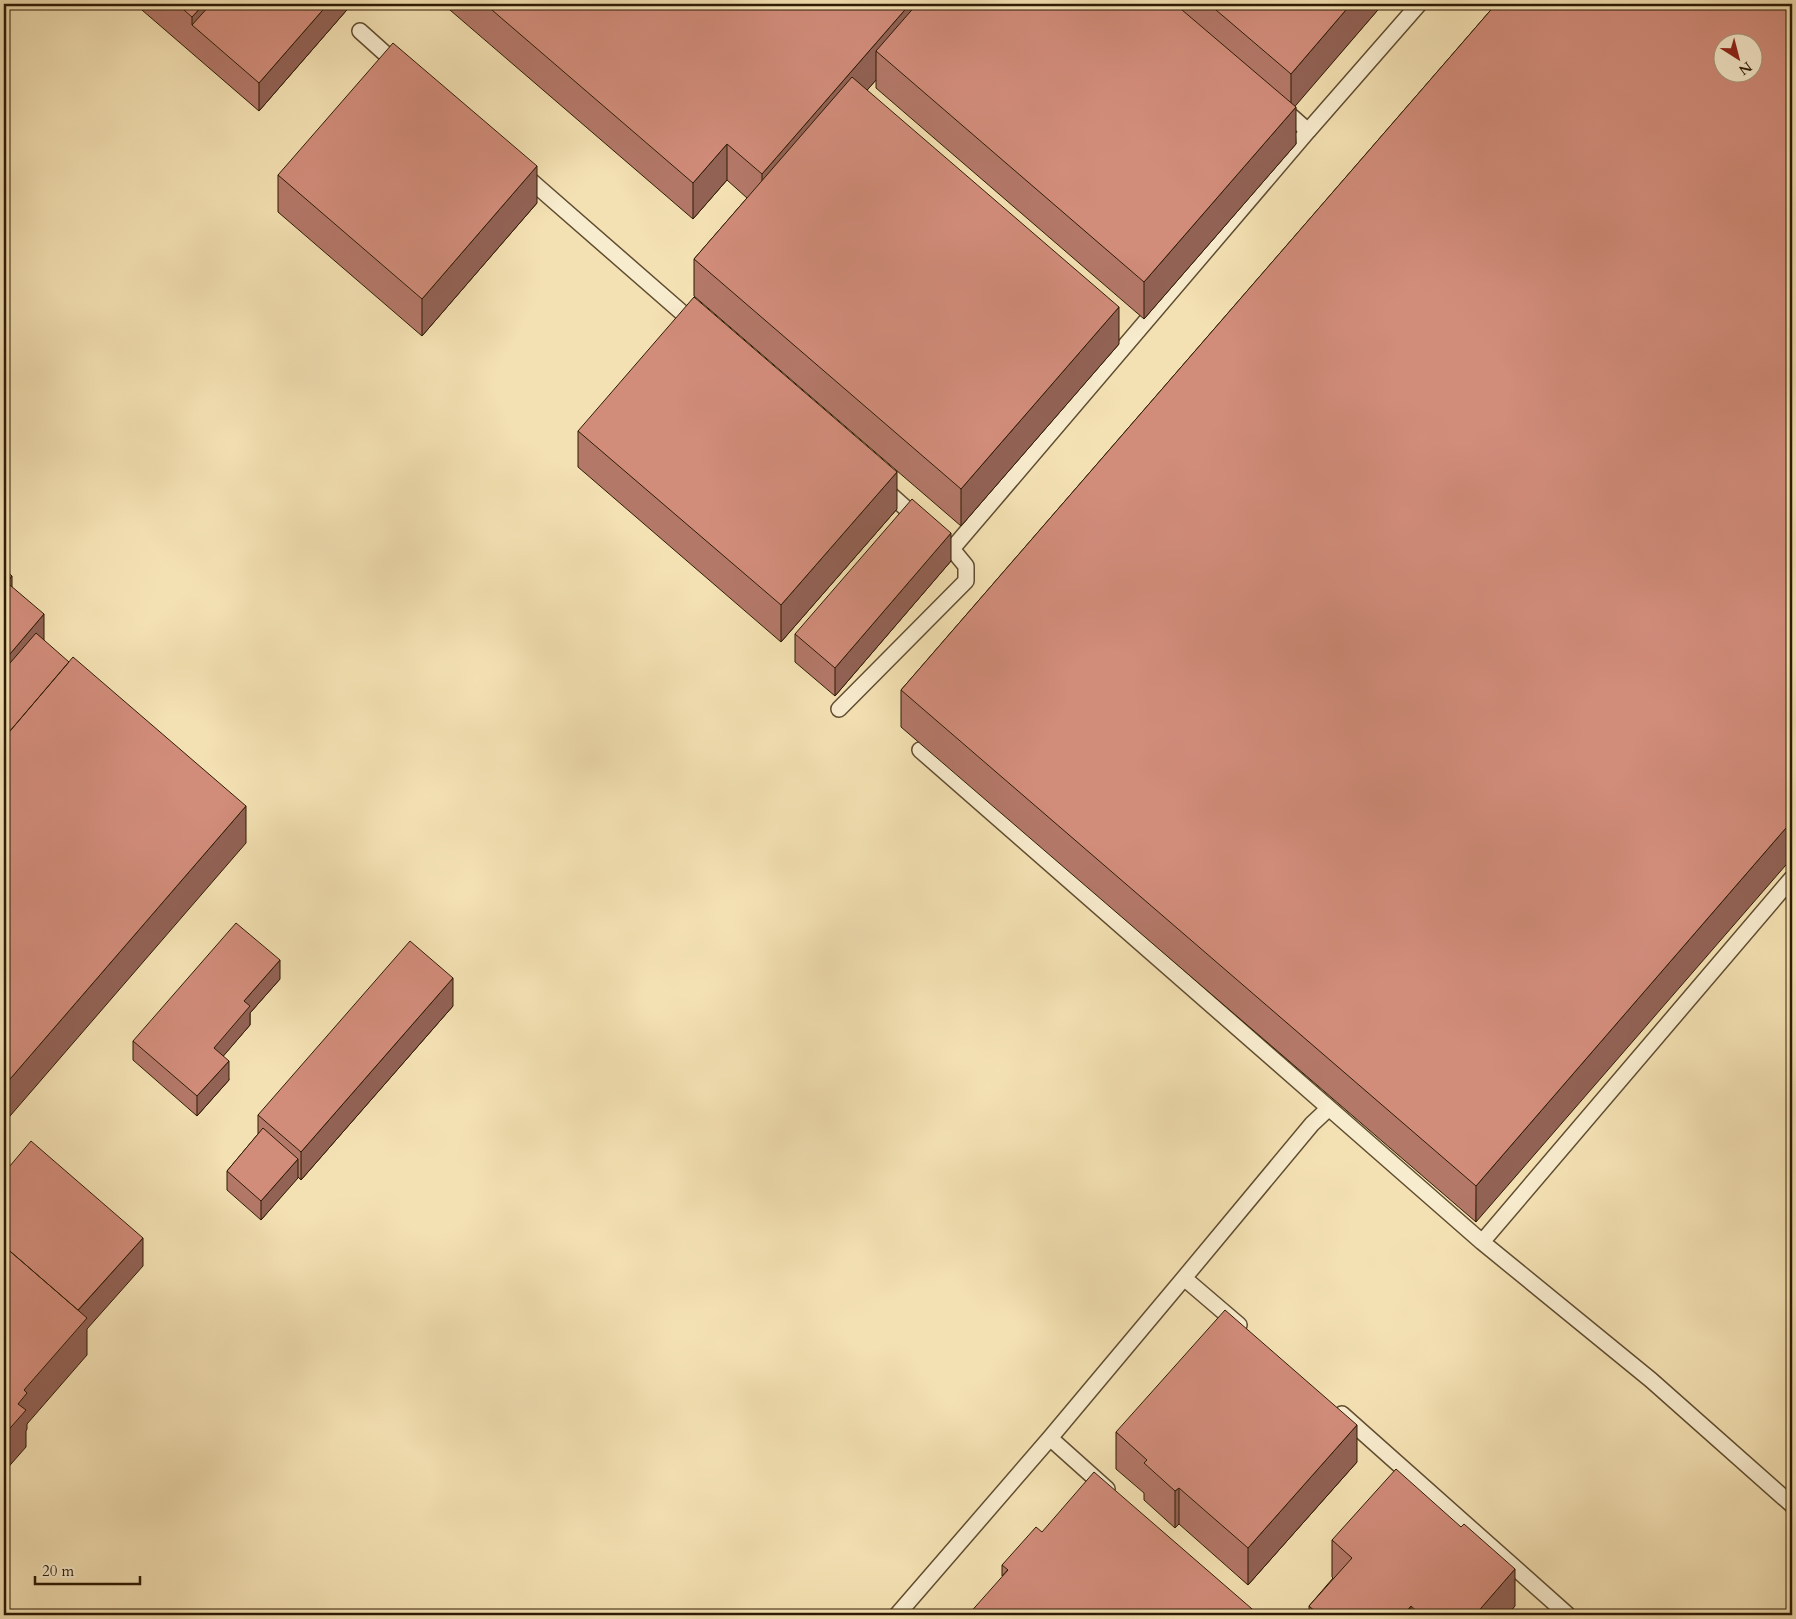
<svg xmlns="http://www.w3.org/2000/svg" width="1796" height="1619" font-family="Cardo,serif">
<rect width="100%" height="100%" fill="#f4e1b3"/>
<filter id="stains"><feTurbulence type="fractalNoise" baseFrequency=".004" numOctaves="4"/><feColorMatrix values="0 0 0 0 .2 0 0 0 0 .09 0 0 0 0 .02 0 0 0 .5 -.17"/></filter>
<radialGradient id="worn" r=".72"><stop offset=".6" stop-color="#630" stop-opacity="0"/><stop offset="1" stop-color="#630" stop-opacity=".3"/></radialGradient>
<g fill="none" stroke-linecap="round" stroke-linejoin="round">
<defs>
<path id="lane" d="M 360,31 L 399,66
M 1308,131 L 1419,4
M 522,173 L 695,324
M 882,487 L 919,520
M 839,709 L 966,581 L 966,566 L 952,549 L 1308,131 L 1281,107
M 920,750 L 1329,1108
M 1482,1242 L 1792,878
M 1184,1278 L 1312,1124 L 1329,1108 L 1482,1242 L 1651,1380 L 1792,1505
M 1342,1414 L 1568,1615
M 1050,1438 L 1107,1489
M 897,1615 L 1050,1438 L 1184,1278 L 1239,1325"/>
</defs>
<!-- lane casing -->
<use href="#lane" stroke="#604d30" stroke-width="18"/>
<!-- lane -->
<use href="#lane" stroke="#f8ecce" stroke-width="15"/>
</g>
<!-- wall -->
<path fill="#b47869" stroke="#2f1c05" d="M 135,4 L 352,4 L 259,111 Z
M 443,4 L 1383,4 L 1294,106 L 1296,144 L 1144,319 L 876,88 L 876,80 L 867,90 L 1119,344 L 961,526 L 694,296 L 694,259 L 747,198 L 727,180 L 693,219 Z
M 1496,4 L 1476,1222 L 901,727 L 901,690 Z
M 278,175 L 537,203 L 422,336 L 278,212 Z
M 578,431 L 897,509 L 781,642 L 578,467 Z
M 951,561 L 835,696 L 795,662 L 795,634 Z
M 280,979 L 250,1013 L 250,1025 L 223,1056 L 229,1080 L 197,1116 L 133,1060 L 133,1041 Z
M 453,1006 L 301,1180 L 298,1177 L 261,1220 L 227,1190 L 227,1171 L 258,1134 L 258,1115 Z
M 1116,1432 L 1357,1462 L 1248,1585 L 1179,1524 L 1175,1528 L 1144,1500 L 1144,1493 L 1116,1469 Z
M 1461,1527 L 1515,1606 L 1507,1615 L 1309,1615 L 1309,1606 L 1333,1578 L 1332,1577 L 1332,1540 Z
M 1042,1532 L 1002,1576 L 1002,1565 Z"/>
<!-- shaded-wall -->
<path fill="#926255" stroke="#2f1c05" d="M 204,4 L 236,4 L 192,25 L 192,17 Z
M 328,4 L 352,4 L 259,111 L 259,83 Z
M 910,4 L 942,4 L 876,51 L 876,80 L 762,211 L 762,174 Z
M 1351,4 L 1383,4 L 1291,111 L 1291,74 Z
M 1296,107 L 1296,144 L 1144,319 L 1144,282 Z
M 727,144 L 727,180 L 693,219 L 693,183 Z
M 537,166 L 537,203 L 422,336 L 422,299 Z
M 1119,307 L 1119,344 L 961,526 L 961,489 Z
M 897,472 L 897,509 L 781,642 L 781,605 Z
M 951,533 L 951,561 L 835,696 L 835,668 Z
M 12,576 L 12,595 L 4,586 Z
M 44,614 L 44,651 L 4,698 L 4,661 Z
M 246,806 L 246,843 L 4,1123 L 4,1086 Z
M 1792,821 L 1792,858 L 1476,1222 L 1476,1186 Z
M 280,960 L 280,979 L 250,1013 L 250,1025 L 214,1067 L 214,1048 L 244,1001 Z
M 453,978 L 453,1006 L 301,1180 L 301,1152 Z
M 229,1061 L 229,1080 L 197,1116 L 197,1096 Z
M 298,1159 L 298,1178 L 261,1220 L 261,1201 Z
M 143,1238 L 143,1266 L 87,1329 L 87,1355 L 27,1424 L 27,1429 L 26,1431 L 26,1447 L 4,1472 L 4,1435 L 24,1390 L 74,1315 Z
M 1357,1425 L 1357,1462 L 1248,1585 L 1248,1548 Z
M 1179,1488 L 1179,1524 L 1175,1528 L 1175,1491 Z
M 1515,1569 L 1515,1606 L 1507,1615 L 1475,1615 Z
M 1411,1606 L 1411,1615 L 1403,1615 Z"/>
<!-- building -->
<path fill="#d18c7a" stroke="#2f1c05" fill-rule="evenodd" d="M 177,4 L 204,4 L 192,17 Z
M 211,4 L 328,4 L 259,83 L 192,25 Z
M 485,4 L 910,4 L 762,174 L 727,144 L 693,183 Z
M 917,4 L 1175,4 L 1296,107 L 1144,282 L 876,51 Z
M 1209,4 L 1351,4 L 1291,74 Z
M 1496,4 L 1792,4 L 1792,821 L 1476,1186 L 901,690 ZM 1724,42 L 1754,42 L 1754,72 L 1724,72 Z
M 393,43 L 537,166 L 422,299 L 278,175 Z
M 852,77 L 1119,307 L 961,489 L 694,259 Z
M 694,297 L 897,472 L 781,605 L 578,431 Z
M 912,499 L 951,533 L 835,668 L 795,634 Z
M 4,569 L 12,576 L 7,582 L 4,580 Z
M 4,580 L 44,614 L 4,661 Z
M 36,633 L 69,662 L 4,738 L 4,670 Z
M 73,657 L 246,806 L 4,1086 L 4,738 Z
M 236,923 L 280,960 L 244,1001 L 250,1006 L 214,1048 L 229,1061 L 197,1096 L 133,1041 Z
M 410,941 L 453,978 L 301,1152 L 258,1115 Z
M 263,1128 L 298,1159 L 261,1201 L 227,1171 Z
M 31,1141 L 143,1238 L 78,1310 L 4,1246 L 4,1173 Z
M 4,1246 L 87,1318 L 24,1390 L 27,1393 L 18,1404 L 26,1410 L 4,1435 Z
M 1225,1310 L 1357,1425 L 1248,1548 L 1179,1488 L 1175,1491 L 1144,1463 L 1147,1460 L 1116,1432 Z
M 1396,1469 L 1461,1527 L 1464,1524 L 1515,1569 L 1475,1615 L 1421,1615 L 1411,1606 L 1403,1615 L 1319,1615 L 1309,1606 L 1352,1558 L 1332,1540 Z
M 1094,1472 L 1259,1615 L 968,1615 L 1008,1570 L 1002,1565 L 1036,1527 L 1042,1532 Z"/>
<!-- margin -->
<rect width="1796" height="1619" fill="none" stroke="#f4e1b3" stroke-width="20"/>
<rect x="5" y="5" width="1786" height="1609" fill="none" stroke="#2f1c05" stroke-width="2.5"/>
<rect x="10" y="10" width="1776" height="1599" fill="none" stroke="#2f1c05"/>
<!-- north arrow -->
<g transform="translate(1738 58) rotate(144)"><circle r="24" fill="#f8ecce" stroke="#a8997e"/>
<path d="M0-4L9 19L0 12L-9 19Z" fill="#8f2418"/>
<text y="-8" font-size="14" font-weight="bold" text-anchor="middle" fill="#2f1c05">N</text>
</g>
<!-- scale -->
<path d="M35 1576v8h105v-8" fill="none" stroke="#2f1c05" stroke-width="2.5"/>
<text x="42" y="1576" font-size="15" fill="#2f1c05" stroke="#f8ecce" stroke-width="4" paint-order="stroke">20 m</text>
<rect width="100%" height="100%" filter="url(#stains)"/>
<rect width="100%" height="100%" fill="url(#worn)"/>
</svg>
